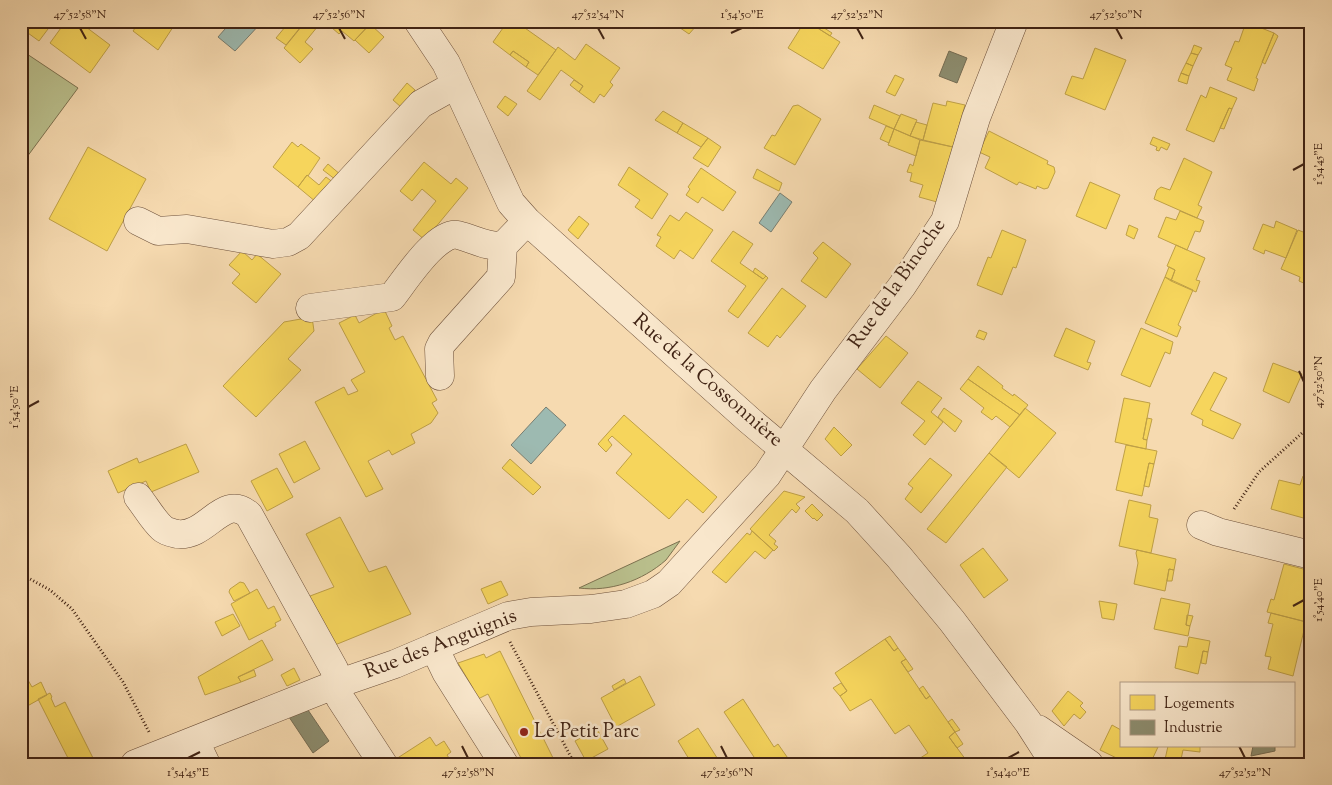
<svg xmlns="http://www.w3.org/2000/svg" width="1332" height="785" font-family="'Sorts Mill Goudy',serif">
<rect width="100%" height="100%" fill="#f6dab0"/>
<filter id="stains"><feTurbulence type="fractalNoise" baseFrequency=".004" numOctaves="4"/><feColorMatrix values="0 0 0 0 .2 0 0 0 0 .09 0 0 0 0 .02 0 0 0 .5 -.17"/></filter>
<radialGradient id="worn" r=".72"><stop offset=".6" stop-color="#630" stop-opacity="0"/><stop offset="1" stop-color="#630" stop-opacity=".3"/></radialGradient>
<!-- green -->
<path fill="#bac08d" stroke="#7d7250" d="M 21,50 L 78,88 L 21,165 Z
M 680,541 C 675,547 671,554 666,560 C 642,581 610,592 579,588 Z"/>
<!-- water -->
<path fill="#9dbab1" stroke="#787e72" d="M 232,21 L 260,21 L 261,23 L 235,51 L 218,37 Z
M 780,193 L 792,202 L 771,232 L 759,223 Z
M 546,407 L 566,425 L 531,464 L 511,445 Z"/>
<!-- homes -->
<path fill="#f6d55c" stroke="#bfa046" d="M 21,21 L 54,21 L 39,41 L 21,28 Z
M 66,21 L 78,21 L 110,45 L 90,73 L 50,43 Z
M 140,21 L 177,21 L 158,50 L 133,31 Z
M 290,21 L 299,21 L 303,24 L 286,45 L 276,38 Z
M 306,21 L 313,21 L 318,26 L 305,42 L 313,49 L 300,63 L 284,48 Z
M 324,21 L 373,21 L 354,41 L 342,31 L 339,34 Z
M 508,21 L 515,21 L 556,50 L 538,75 L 526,67 L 529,62 L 513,51 L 510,55 L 493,42 Z
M 670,21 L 691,21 L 697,25 L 689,34 Z
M 805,21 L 812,21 L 818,24 L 816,27 L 840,42 L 823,69 L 788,48 Z
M 933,21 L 952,21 L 949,28 Z
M 1246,22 L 1274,33 L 1256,78 L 1258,79 L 1254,91 L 1227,80 L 1232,68 L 1225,65 L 1235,41 L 1239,42 Z
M 370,24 L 384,37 L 369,53 L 355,40 Z
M 818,24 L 832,33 L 830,36 L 816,27 Z
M 1274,33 L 1278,36 L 1265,64 L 1262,62 Z
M 586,44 L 620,68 L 610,82 L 613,85 L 604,97 L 600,94 L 594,103 L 579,92 L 583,86 L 561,70 L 540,100 L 527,91 L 558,47 L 575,60 Z
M 1194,45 L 1202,48 L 1198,55 L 1191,53 Z
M 1095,48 L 1126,60 L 1105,110 L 1065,94 L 1072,76 L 1083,79 Z
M 513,51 L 529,62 L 526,67 L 510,55 Z
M 1191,53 L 1198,55 L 1193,66 L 1186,63 Z
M 1186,63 L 1193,66 L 1189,76 L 1181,73 Z
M 1181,73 L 1189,76 L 1187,84 L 1178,81 Z
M 895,75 L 904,79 L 895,96 L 886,92 Z
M 574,80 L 583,86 L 579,92 L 570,85 Z
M 407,83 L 415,90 L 401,107 L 393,100 Z
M 1210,87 L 1237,98 L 1232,109 L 1229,108 L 1214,142 L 1186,130 L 1201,95 L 1206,98 Z
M 505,96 L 517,104 L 508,116 L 497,107 Z
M 947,101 L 965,105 L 953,147 L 923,140 L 933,103 L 946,106 Z
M 798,105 L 821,119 L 795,165 L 764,148 L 772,135 L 775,136 L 793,106 Z
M 874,105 L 900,116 L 894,129 L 869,118 Z
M 1229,108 L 1232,109 L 1224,129 L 1220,128 Z
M 663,111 L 683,123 L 677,133 L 655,120 Z
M 901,114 L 917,120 L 910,136 L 894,129 Z
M 916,122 L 927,125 L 923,140 L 910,136 Z
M 683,123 L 708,138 L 701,147 L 677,133 Z
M 886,126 L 894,129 L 889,143 L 880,139 Z
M 894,129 L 920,140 L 916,156 L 888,145 Z
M 989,131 L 1048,161 L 1047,164 L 1054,167 L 1055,172 L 1048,188 L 1044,189 L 1037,186 L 1036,189 L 1019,182 L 1017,185 L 985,168 L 990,157 L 979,152 Z
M 1153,137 L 1170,144 L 1167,150 L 1161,147 L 1159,151 L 1156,150 L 1157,147 L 1150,144 Z
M 708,138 L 721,147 L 708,167 L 693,158 Z
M 920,140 L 953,147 L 937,202 L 919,197 L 923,185 L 910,181 L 912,173 L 907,172 L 910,164 L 913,166 Z
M 292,142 L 298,147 L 301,144 L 320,158 L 308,176 L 307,175 L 298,187 L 273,167 Z
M 88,147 L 146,179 L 107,251 L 49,219 Z
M 1184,158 L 1212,172 L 1198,205 L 1202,207 L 1197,218 L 1154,199 L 1157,190 L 1161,187 L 1170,190 Z
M 424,162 L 451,184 L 456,178 L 468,188 L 425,240 L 413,230 L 436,201 L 422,189 L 412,201 L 400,191 Z
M 328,164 L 341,175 L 336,180 L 323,170 Z
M 629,167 L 668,194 L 652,219 L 635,207 L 640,200 L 618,185 Z
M 701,168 L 736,192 L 723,211 L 702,197 L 698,203 L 686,195 L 690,189 L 688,187 Z
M 757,169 L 782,183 L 779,191 L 753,178 Z
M 307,175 L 319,185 L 326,177 L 334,183 L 316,202 L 298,187 Z
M 1090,182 L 1120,195 L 1106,229 L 1076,216 Z
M 1180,211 L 1204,221 L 1200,232 L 1195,231 L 1187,250 L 1158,237 L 1166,217 L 1176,220 Z
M 686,212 L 713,230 L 693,259 L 680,250 L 674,259 L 656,246 L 661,237 L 657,235 L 670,215 L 679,221 Z
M 579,216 L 589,224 L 578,239 L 568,230 Z
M 1276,221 L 1297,230 L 1286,258 L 1265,250 L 1264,254 L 1253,249 L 1263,224 L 1274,228 Z
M 1129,225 L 1138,229 L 1134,239 L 1126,235 Z
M 1002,230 L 1026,240 L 1016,268 L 1013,267 L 1002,295 L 977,285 L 988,257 L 991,258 Z
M 1298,230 L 1311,235 L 1311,251 L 1308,258 L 1311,259 L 1311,278 L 1308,285 L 1299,281 L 1300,277 L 1281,269 Z
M 733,231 L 753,244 L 740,263 L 763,279 L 766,276 L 768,278 L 738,318 L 728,311 L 746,286 L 711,261 Z
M 823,242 L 851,264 L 826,298 L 801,281 L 818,258 L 813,253 Z
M 1176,245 L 1205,258 L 1196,280 L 1200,281 L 1196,292 L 1171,281 L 1175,270 L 1167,266 Z
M 242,251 L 252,260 L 257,254 L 281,274 L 256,303 L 232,283 L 240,274 L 229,265 Z
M 1169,267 L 1175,270 L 1171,281 L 1165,277 Z
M 755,268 L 766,276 L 763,279 L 753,272 Z
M 1165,277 L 1193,290 L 1178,325 L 1181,327 L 1177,337 L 1145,323 Z
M 782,288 L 806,306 L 780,338 L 777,335 L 768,347 L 748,333 Z
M 384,309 L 392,326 L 389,328 L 395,340 L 403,336 L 437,400 L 432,403 L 438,413 L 431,423 L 411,434 L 415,443 L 392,455 L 389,450 L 368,461 L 383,489 L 366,497 L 315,402 L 344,387 L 348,395 L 358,391 L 351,380 L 365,372 L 339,323 L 355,315 L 359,323 Z
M 312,317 L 314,331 L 288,359 L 301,370 L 256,417 L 223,386 L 284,322 Z
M 1066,328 L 1095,341 L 1087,362 L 1091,363 L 1088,370 L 1054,356 Z
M 1141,328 L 1173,342 L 1170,354 L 1165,352 L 1150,387 L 1121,375 Z
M 979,330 L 987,333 L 984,340 L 976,337 Z
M 886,336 L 908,353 L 880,388 L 857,369 Z
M 1273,363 L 1302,374 L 1289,403 L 1263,391 Z
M 978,366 L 1003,386 L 1002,388 L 1013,396 L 1014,394 L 1028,405 L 1020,415 L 968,379 Z
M 1214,372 L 1227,378 L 1210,410 L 1241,424 L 1233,439 L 1202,425 L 1203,420 L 1191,414 Z
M 968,379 L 1020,415 L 1010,427 L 996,416 L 992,420 L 981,412 L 984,408 L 960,389 Z
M 918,381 L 942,398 L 931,412 L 943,422 L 925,445 L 913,435 L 925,421 L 901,403 Z
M 1124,398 L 1150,403 L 1143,439 L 1147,440 L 1146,449 L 1115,442 Z
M 944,408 L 962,421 L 955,432 L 938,417 Z
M 1025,408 L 1056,433 L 1019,478 L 989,453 Z
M 624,415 L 717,497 L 703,513 L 687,499 L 669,519 L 616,473 L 632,454 L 612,436 L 608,440 L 612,445 L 606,452 L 598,444 Z
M 1147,418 L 1152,419 L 1147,440 L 1143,439 Z
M 834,427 L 852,445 L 841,456 L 825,439 Z
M 305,441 L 320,469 L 294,483 L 279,454 Z
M 186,444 L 199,472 L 151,492 L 146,481 L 118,493 L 108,471 L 137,458 L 139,463 Z
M 1126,445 L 1157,451 L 1154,464 L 1149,463 L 1142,496 L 1116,490 Z
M 989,453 L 1007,467 L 946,543 L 927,529 Z
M 930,458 L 952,475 L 921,513 L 905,499 L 913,488 L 908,484 Z
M 510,459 L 541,487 L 533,495 L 502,468 Z
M 1149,463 L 1154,464 L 1149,487 L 1144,486 Z
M 277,468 L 293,497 L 267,511 L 251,481 Z
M 1303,476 L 1311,478 L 1311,525 L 1306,524 L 1307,519 L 1271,509 L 1279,480 L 1300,485 Z
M 784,491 L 805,497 L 796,504 L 800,508 L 796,513 L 792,509 L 769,535 L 776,541 L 774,544 L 778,547 L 774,551 L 750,529 Z
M 1129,500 L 1151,505 L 1149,517 L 1158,519 L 1151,553 L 1119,546 Z
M 812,504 L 823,515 L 817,521 L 814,518 L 813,519 L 805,511 Z
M 340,517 L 369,572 L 386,566 L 411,614 L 330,647 L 302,599 L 334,587 L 306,534 Z
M 752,531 L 773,550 L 765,559 L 755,551 L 726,583 L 712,572 L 747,533 L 750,535 Z
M 983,548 L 1008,580 L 984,598 L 960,565 Z
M 1137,550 L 1176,559 L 1174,570 L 1169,569 L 1165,591 L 1134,584 L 1138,563 L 1136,553 Z
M 1284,564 L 1311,571 L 1311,582 L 1306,605 L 1311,606 L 1311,623 L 1267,612 L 1271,599 L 1274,600 Z
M 1169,569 L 1174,570 L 1172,581 L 1167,581 Z
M 501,581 L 508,595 L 488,604 L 481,589 Z
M 240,582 L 244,583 L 250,593 L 234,601 L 229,592 L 230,589 Z
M 257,589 L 268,609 L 274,606 L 281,620 L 275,623 L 276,626 L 249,640 L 231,604 Z
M 1161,598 L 1190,604 L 1186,625 L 1190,626 L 1188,636 L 1154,629 Z
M 1099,601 L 1117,604 L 1114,620 L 1102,618 Z
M 1271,613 L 1306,622 L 1293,676 L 1268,669 L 1271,657 L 1265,656 L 1273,624 L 1268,623 Z
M 233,614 L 240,626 L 222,636 L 215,622 Z
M 1187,615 L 1193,616 L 1190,626 L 1186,625 Z
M 890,636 L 898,648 L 894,651 L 885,639 Z
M 1189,637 L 1210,641 L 1208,652 L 1203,651 L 1198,674 L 1175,668 L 1179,646 L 1187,647 Z
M 885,639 L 894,651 L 898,648 L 906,659 L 901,662 L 926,699 L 930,696 L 955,732 L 949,737 L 966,760 L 961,764 L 911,764 L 928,753 L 909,725 L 895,734 L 871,699 L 850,711 L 840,696 L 847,691 L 835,673 Z
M 262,640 L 273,660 L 238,677 L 241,682 L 205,695 L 198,677 Z
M 500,651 L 556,764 L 524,764 L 488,694 L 476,700 L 470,690 L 473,688 L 458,663 L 484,654 L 486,658 Z
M 1203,651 L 1208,652 L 1206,664 L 1201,663 Z
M 906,659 L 913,669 L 908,672 L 901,662 Z
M 21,668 L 32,687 L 41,682 L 47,695 L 22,709 Z
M 294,668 L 300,680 L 287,686 L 281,675 Z
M 254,670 L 256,676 L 241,682 L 238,677 Z
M 640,676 L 655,705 L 616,727 L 601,698 Z
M 624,679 L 626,683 L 614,690 L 612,686 Z
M 841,683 L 847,691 L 840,696 L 833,688 Z
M 923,686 L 930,696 L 926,699 L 919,689 Z
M 1068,691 L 1083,703 L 1080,706 L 1086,712 L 1080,719 L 1074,714 L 1064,726 L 1052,711 Z
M 50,693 L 52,697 L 51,698 L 55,707 L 65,702 L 95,762 L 71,764 L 38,699 Z
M 743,699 L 774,747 L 778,744 L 792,764 L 765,764 L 760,757 L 756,760 L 724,712 Z
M 952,719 L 960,730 L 955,732 L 948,722 Z
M 1112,725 L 1121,730 L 1121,746 L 1158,747 L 1150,764 L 1129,764 L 1100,750 Z
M 698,728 L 721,764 L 692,764 L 678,741 Z
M 597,729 L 608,749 L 586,761 L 575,741 Z
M 955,732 L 963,744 L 957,748 L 949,737 Z
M 430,737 L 436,746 L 444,741 L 451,752 L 447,755 L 453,764 L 399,764 L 396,759 Z
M 1168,746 L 1200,746 L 1200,752 L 1183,750 L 1180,764 L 1164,764 Z
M 55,758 L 59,764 L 40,764 Z"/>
<!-- industry -->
<path fill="#8c8c6e" stroke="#756c53" d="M 949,51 L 967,58 L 957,83 L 939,76 Z
M 308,710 L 329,741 L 313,753 L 289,717 Z
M 1253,746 L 1275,746 L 1275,751 L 1251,756 Z"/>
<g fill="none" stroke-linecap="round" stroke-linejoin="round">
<defs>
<path id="minor" d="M 418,21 L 446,63 L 511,203 L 527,221 L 749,420 L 857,511 L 899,557 L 952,621 L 1028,722 L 1055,764
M 138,221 L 158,231 L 187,229 L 273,244 L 288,242 L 299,236 L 421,104 L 455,85
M 310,308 L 392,297 C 404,282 437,230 458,235 C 474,239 486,247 503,246 L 527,221
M 440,376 L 439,349 L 442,343 L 501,277 L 503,246
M 138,497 C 146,507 153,520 162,528 C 165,531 172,533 177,534 C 207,538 223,492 249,515 L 334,669 L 338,684
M 1201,525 L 1218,532 L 1311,555
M 434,647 L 446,672 L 504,764
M 334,685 L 340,698 L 383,764
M 1038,729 L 1089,764
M 195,741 L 206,764
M 135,764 L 334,685 L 395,664 L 508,616 L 531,612 L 591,609 L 626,604 L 653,594 L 669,583 L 767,475 L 823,390 L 902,286 L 945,221 L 976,118 L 1014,21"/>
</defs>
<!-- minor casing -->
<use href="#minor" stroke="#6e513b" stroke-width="29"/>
<!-- path -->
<path stroke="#402314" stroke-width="3" stroke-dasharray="1 2.5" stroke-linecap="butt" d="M 1234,509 L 1259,472 L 1311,425
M 21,574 L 50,590 L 72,609 L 123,682 L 149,732
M 510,642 L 572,759"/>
<!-- minor -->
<use href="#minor" stroke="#f9e7cc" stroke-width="28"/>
</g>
<!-- ticks -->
<path fill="none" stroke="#402314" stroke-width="2" d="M 80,28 L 86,39M 339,28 L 345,39M 598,28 L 604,39M 857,28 L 863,39M 1116,28 L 1122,39M 731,33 L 742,28M 1293,170 L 1304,164M 1299,371 L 1304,382M 28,407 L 39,401M 1293,606 L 1304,600M 462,746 L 468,758M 721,746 L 727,758M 1239,746 L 1245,758M 188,758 L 200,752M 1008,758 L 1019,752"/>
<!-- markers -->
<circle fill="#8f2418" stroke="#f9e7cc" stroke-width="2" cx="524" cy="732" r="5"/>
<g text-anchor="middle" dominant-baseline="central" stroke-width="5" stroke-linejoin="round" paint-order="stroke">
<!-- street labels -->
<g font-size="20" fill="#402314" stroke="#f9e7cc">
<text transform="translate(898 284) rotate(-55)">Rue de la Binoche</text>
<text transform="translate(707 381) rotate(41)">Rue de la Cossonnière</text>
<text transform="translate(441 645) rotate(-21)">Rue des Anguignis</text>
</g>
<!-- poi labels -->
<g font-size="20" fill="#402314" stroke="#f9e7cc" text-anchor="start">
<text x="534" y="732">Le Petit Parc</text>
</g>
</g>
<!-- margin -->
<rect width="1332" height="785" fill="none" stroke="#f6dab0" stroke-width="55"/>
<!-- legend -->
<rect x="1120" y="682" width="175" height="65" fill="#f9e7cc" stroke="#af9982"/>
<rect x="1130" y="695" width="25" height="15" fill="#f6d55c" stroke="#af9982"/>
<text x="1164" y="708" font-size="15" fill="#402314">Logements</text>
<rect x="1130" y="720" width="25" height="15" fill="#8c8c6e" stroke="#af9982"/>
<text x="1164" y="732" font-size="15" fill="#402314">Industrie</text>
<rect x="28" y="28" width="1276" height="730" fill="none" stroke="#402314" stroke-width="2"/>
<g font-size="12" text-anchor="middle" fill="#402314">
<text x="80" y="18">47°52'58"N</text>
<text x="339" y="18">47°52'56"N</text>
<text x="598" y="18">47°52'54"N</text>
<text x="742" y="18">1°54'50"E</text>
<text x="857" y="18">47°52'52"N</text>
<text x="1116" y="18">47°52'50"N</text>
<text transform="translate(1318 164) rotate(-90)" y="4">1°54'45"E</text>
<text transform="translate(1318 382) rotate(-90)" y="4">47°52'50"N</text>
<text transform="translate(14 407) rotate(-90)" y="4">1°54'50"E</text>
<text transform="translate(1318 600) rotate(-90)" y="4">1°54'40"E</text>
<text x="188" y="776">1°54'45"E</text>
<text x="468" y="776">47°52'58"N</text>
<text x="727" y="776">47°52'56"N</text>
<text x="1008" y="776">1°54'40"E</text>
<text x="1245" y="776">47°52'52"N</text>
</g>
<rect width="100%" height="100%" filter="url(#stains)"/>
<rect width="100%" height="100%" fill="url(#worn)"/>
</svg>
